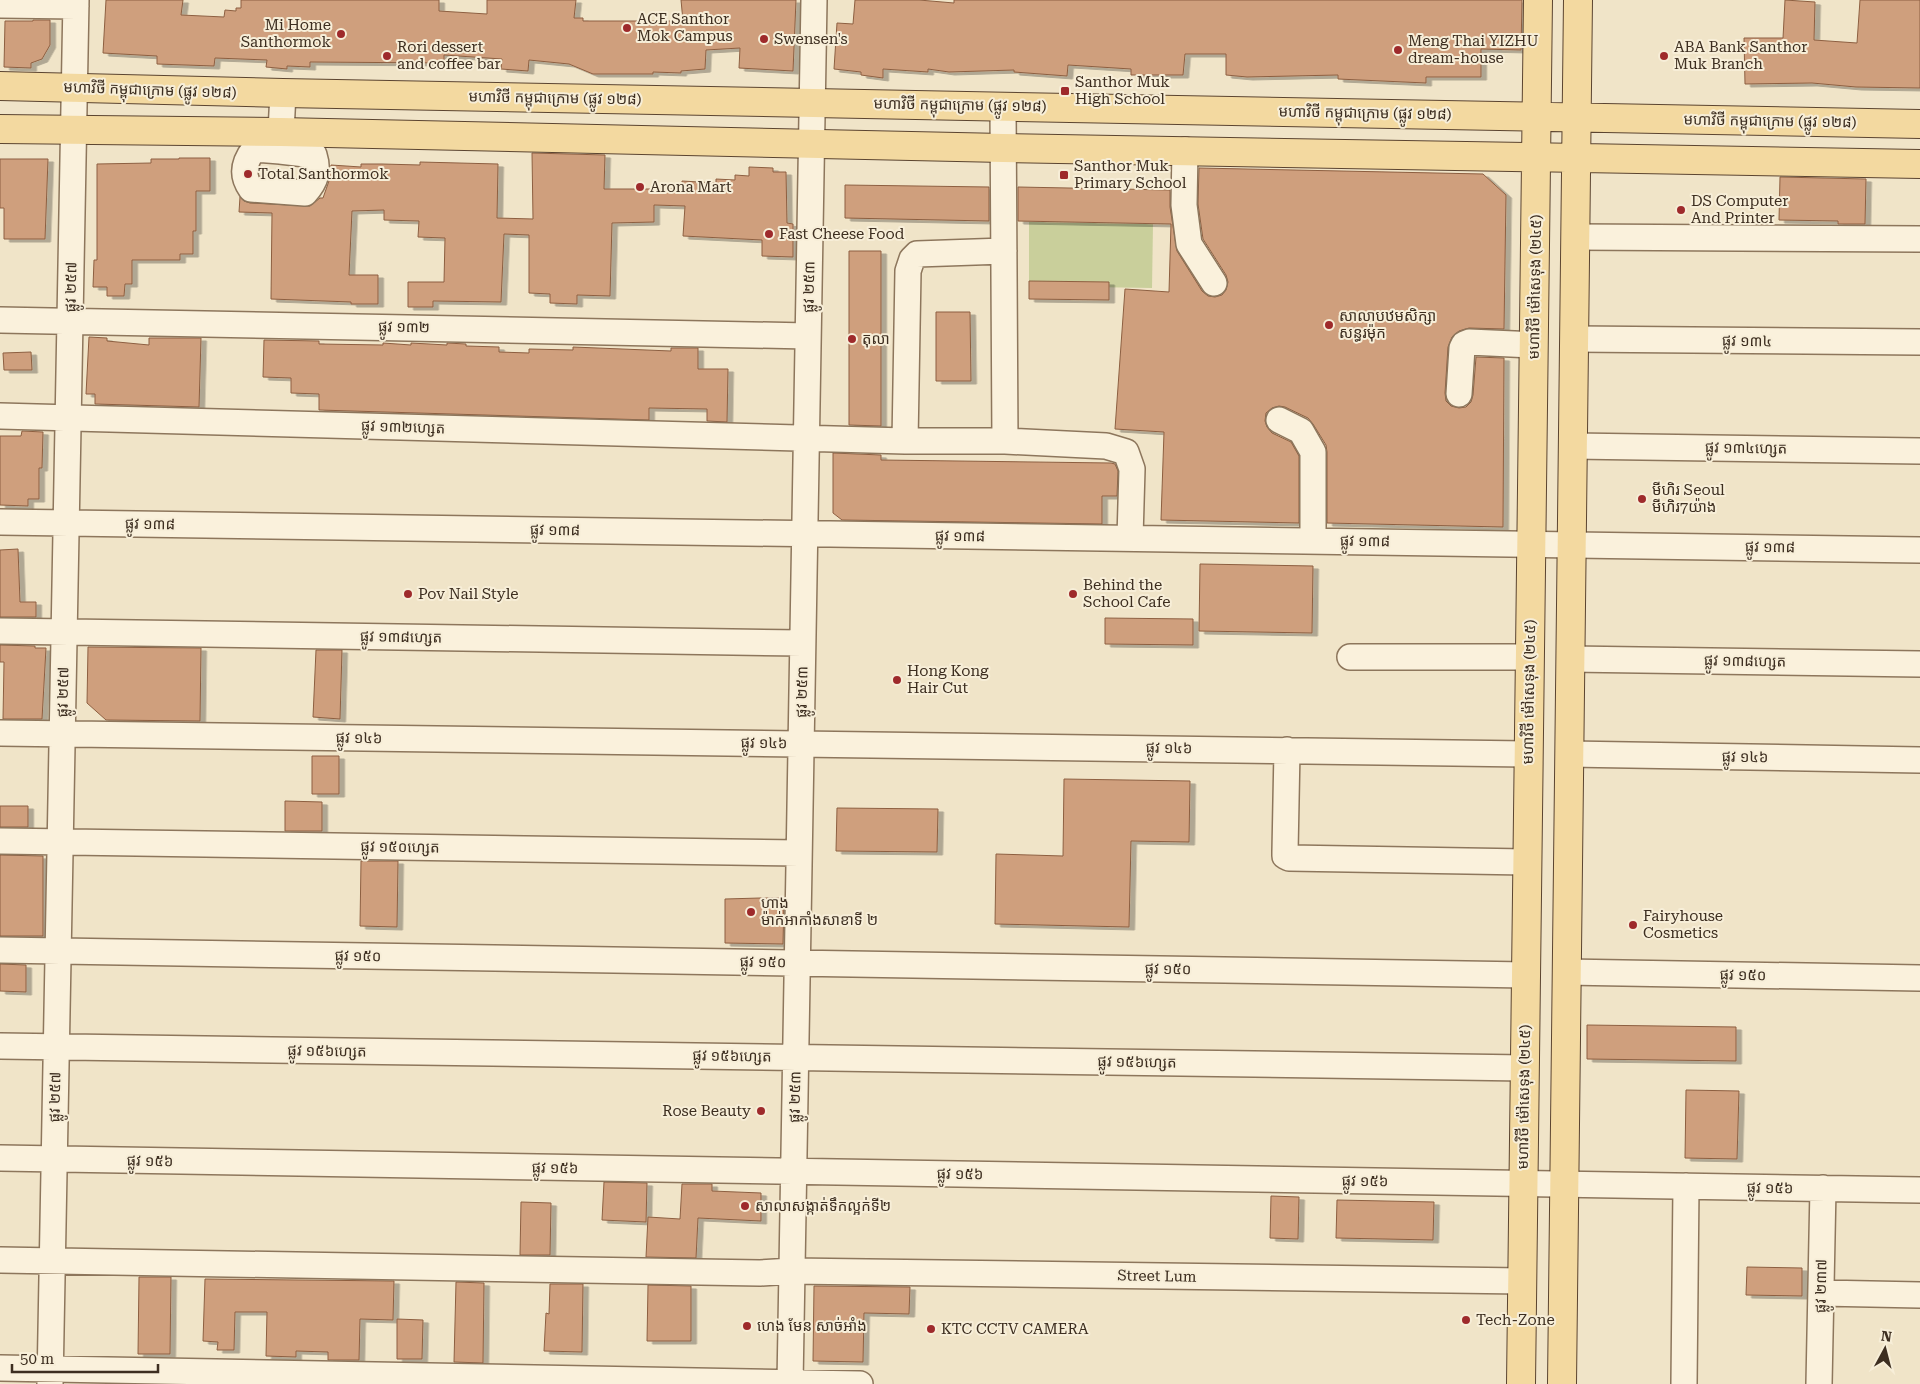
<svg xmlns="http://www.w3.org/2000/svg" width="1920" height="1384" font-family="'Roboto Serif','Noto Sans Khmer',serif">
<defs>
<filter id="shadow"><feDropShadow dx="5.5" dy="3" stdDeviation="0" flood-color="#0004"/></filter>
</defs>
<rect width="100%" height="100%" fill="#f0e4c8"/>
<!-- pitch -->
<path fill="#c9cf9b" d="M 1029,222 L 1153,224 L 1152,288 L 1029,286 Z"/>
<!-- building -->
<path fill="#cf9f7d" stroke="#8d5f41" filter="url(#shadow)" d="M 106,0 L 183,0 L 181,15 L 224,17 L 225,10 L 236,11 L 236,8 L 241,8 L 241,0 L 439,0 L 439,11 L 487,14 L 487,0 L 576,0 L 574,18 L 583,18 L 583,21 L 683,21 L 681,0 L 796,0 L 793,71 L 739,68 L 740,48 L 706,50 L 705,69 L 681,71 L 681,73 L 653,72 L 653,74 L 593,74 L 569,64 L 529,60 L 528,71 L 501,69 L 502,59 L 444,55 L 444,63 L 310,62 L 310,67 L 287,66 L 287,69 L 266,67 L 267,60 L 215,58 L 214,66 L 157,64 L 157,56 L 103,53 Z
M 855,0 L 919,0 L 954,3 L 954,0 L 1522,0 L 1521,50 L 1481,49 L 1481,77 L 1426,77 L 1426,83 L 1338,79 L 1338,75 L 1247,77 L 1226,75 L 1226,54 L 1185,54 L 1183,75 L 1131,75 L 1131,69 L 1068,65 L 1067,76 L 1014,72 L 1014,70 L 949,72 L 928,69 L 928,72 L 883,69 L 883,78 L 861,75 L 861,72 L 834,69 L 837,23 L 853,24 Z
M 1785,0 L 1815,2 L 1814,40 L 1857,43 L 1860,0 L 1920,0 L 1920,88 L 1856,87 L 1812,83 L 1745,84 L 1744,38 L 1783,38 Z
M 33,20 L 50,20 L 50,45 L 42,59 L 31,63 L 31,68 L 4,67 L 5,21 L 33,21 Z
M 532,153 L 605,155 L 604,189 L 682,189 L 682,181 L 716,183 L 716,179 L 735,180 L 735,175 L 749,176 L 749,167 L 773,168 L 773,172 L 786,172 L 787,223 L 793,224 L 793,257 L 762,256 L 762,240 L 683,236 L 685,206 L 654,205 L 654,222 L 612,223 L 610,296 L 577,295 L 577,304 L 550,303 L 550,294 L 529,293 L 529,235 L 504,234 L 501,302 L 433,301 L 433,307 L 408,307 L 408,282 L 444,282 L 445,238 L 418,237 L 419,221 L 384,220 L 384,210 L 352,211 L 349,275 L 378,275 L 378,304 L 351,304 L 351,302 L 271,299 L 272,213 L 239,212 L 240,197 L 244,201 L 250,203 L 310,206 L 320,198 L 323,198 L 330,178 L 331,165 L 361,167 L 361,164 L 382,164 L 420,165 L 420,162 L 498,164 L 497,218 L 533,219 Z
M 179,158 L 210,158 L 210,191 L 196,191 L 196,231 L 193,231 L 193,254 L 180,254 L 180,260 L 132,260 L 132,284 L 125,284 L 124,296 L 107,296 L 107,287 L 93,287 L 94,260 L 97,260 L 97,164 L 151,163 L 151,159 L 179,159 Z
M 0,159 L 48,159 L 45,239 L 4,239 L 4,208 L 0,208 Z
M 1199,168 L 1483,174 L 1506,195 L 1504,329 L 1469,328 L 1459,331 L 1452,337 L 1448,347 L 1445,393 L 1446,401 L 1451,406 L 1459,408 L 1466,407 L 1471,402 L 1473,395 L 1476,357 L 1504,358 L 1503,527 L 1327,523 L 1327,452 L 1326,445 L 1313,424 L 1308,418 L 1285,407 L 1279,406 L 1272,408 L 1266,413 L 1265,421 L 1267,427 L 1272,433 L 1291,442 L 1299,456 L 1299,523 L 1161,520 L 1164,432 L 1115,429 L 1125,289 L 1169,292 L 1171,224 L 1018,221 L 1018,187 L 1170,190 L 1170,207 L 1177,251 L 1202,291 L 1208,296 L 1215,297 L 1222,295 L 1226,290 L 1228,282 L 1226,275 L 1203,239 L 1198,204 Z
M 1780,177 L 1866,179 L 1865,224 L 1838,224 L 1838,221 L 1779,220 Z
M 845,185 L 989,187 L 989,221 L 845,218 Z
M 849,251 L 881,251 L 881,426 L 849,425 Z
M 1029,281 L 1109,282 L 1109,300 L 1029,299 Z
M 936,312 L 970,312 L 971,381 L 936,381 Z
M 89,337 L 107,338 L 107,341 L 149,345 L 149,338 L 201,338 L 199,407 L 95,404 L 95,394 L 86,394 Z
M 264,340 L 319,341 L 319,344 L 383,345 L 383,343 L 411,345 L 411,343 L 447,345 L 447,343 L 466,344 L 466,346 L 499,347 L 499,352 L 529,353 L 529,349 L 573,350 L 573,347 L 671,351 L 671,348 L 698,348 L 698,369 L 728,369 L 727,422 L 707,421 L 707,409 L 649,408 L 649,420 L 319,410 L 319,394 L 291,393 L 291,378 L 263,377 Z
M 31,352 L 32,370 L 4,370 L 3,353 Z
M 22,431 L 43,432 L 42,468 L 39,468 L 39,499 L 28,499 L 28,506 L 0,505 L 0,436 L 21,436 Z
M 833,453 L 881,455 L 881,460 L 1111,463 L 1115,464 L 1118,471 L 1117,496 L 1102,496 L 1102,524 L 842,520 L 833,513 Z
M 18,549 L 20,602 L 36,602 L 36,617 L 0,617 L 0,550 Z
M 1200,564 L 1313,566 L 1312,633 L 1199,631 Z
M 1105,618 L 1193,619 L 1193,645 L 1105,644 Z
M 0,645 L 35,646 L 35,648 L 46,648 L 42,719 L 3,719 L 4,662 L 0,662 Z
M 88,647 L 201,648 L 200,721 L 106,720 L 87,703 Z
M 316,650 L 342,650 L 340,719 L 313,717 Z
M 312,756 L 339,756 L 339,794 L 312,794 Z
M 1064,779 L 1190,781 L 1189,842 L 1131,841 L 1129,927 L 995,924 L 996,854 L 1063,856 Z
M 285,801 L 322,802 L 322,831 L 285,831 Z
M 0,806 L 28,806 L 28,827 L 0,827 Z
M 837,808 L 938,809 L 937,852 L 836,851 Z
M 0,855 L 43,856 L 43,936 L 0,936 Z
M 361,861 L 398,861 L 397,927 L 360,926 Z
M 760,898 L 784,898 L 783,944 L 725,943 L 725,899 Z
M 0,964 L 26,965 L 26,992 L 0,991 Z
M 1587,1025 L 1736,1027 L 1736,1061 L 1587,1059 Z
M 1686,1090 L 1739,1091 L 1737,1159 L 1685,1158 Z
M 604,1182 L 647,1183 L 646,1222 L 602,1220 Z
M 682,1184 L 712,1184 L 712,1191 L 761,1193 L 761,1221 L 698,1218 L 696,1258 L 646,1257 L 648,1217 L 680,1219 Z
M 1271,1196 L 1299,1197 L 1298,1239 L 1270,1238 Z
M 1337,1200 L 1434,1202 L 1433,1240 L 1336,1238 Z
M 521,1202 L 551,1203 L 550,1255 L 520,1255 Z
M 1747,1267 L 1802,1268 L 1802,1296 L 1746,1295 Z
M 139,1277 L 171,1277 L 170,1354 L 138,1354 Z
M 205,1279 L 394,1281 L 393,1320 L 360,1319 L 359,1360 L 328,1360 L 328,1352 L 296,1351 L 296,1357 L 266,1356 L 267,1312 L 235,1312 L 234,1350 L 217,1350 L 218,1342 L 203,1341 Z
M 456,1282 L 484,1283 L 483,1363 L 454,1362 Z
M 550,1284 L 583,1284 L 582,1352 L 544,1351 L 546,1313 L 549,1314 Z
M 648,1285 L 691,1286 L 691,1341 L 647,1341 Z
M 814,1286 L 910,1287 L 909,1314 L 864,1313 L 863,1362 L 813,1361 Z
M 397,1319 L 423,1320 L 422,1359 L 397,1359 Z"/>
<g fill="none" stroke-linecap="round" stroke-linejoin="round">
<defs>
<path id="minor" d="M 0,5 L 76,6
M 1003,107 L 1005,441
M 1185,150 L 1184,205 L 1189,244 L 1214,283
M 280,151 L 314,155 C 319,171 316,181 305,193 L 251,189 C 241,175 244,162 254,149 L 280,151 L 283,93
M 1576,237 L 1920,239
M 0,320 L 808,336
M 1574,339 L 1920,342
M 1459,394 L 1462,348 L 1464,344 L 1469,342 L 1534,345
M 0,416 L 905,441 L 1005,441 L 1106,446 L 1126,452 L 1132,469 L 1130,538
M 1279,420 L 1301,431 L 1313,452 L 1313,541
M 905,441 L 908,271 L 912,259 L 917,254 L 1004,251
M 1573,446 L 1920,451
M 0,522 L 1920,550
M 0,631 L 802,643
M 1350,657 L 1530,657
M 1570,659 L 1920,664
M 0,733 L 1529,754
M 1287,750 L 1285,852 L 1285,856 L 1289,858 L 1528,862
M 1569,754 L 1920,760
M 0,841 L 799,853
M 0,950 L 1527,975
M 1566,972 L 1920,978
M 0,1046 L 1525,1068
M 0,1158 L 1920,1190
M 0,1260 L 760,1273 L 792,1271 L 1522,1281
M 1821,1293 L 1920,1295
M 0,1368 L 860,1384
M 50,1384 L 76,0
M 790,1384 L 814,0
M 1684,1384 L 1686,1186
M 1819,1384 L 1823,1188"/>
<path id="major" d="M 0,86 L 283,93 L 1920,124
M 0,129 L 281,132 L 1003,148 L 1920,164
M 1521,1384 L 1538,0
M 1562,1384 L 1578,0"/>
</defs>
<!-- minor casing -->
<use href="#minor" stroke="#8d765c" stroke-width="28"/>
<!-- major casing -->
<use href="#major" stroke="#5b4430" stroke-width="30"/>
<!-- minor -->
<use href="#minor" stroke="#faf1dc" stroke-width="25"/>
<!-- major -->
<use href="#major" stroke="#f3d9a0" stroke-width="28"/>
</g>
<!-- markers -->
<g fill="#9e2a2b" stroke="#f7eed8" stroke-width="2">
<circle cx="627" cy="28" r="5"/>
<circle cx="341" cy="34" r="5"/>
<circle cx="764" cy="39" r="5"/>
<circle cx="1398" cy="50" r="5"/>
<circle cx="387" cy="56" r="5"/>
<circle cx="1664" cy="56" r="5"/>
<rect x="1060" y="86" width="10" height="10" rx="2.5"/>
<circle cx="248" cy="174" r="5"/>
<rect x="1059" y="170" width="10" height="10" rx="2.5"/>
<circle cx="640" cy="187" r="5"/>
<circle cx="1681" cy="210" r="5"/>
<circle cx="769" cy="234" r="5"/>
<circle cx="1329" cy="325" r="5"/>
<circle cx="852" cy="339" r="5"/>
<circle cx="1642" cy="499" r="5"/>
<circle cx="408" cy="594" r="5"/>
<circle cx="1073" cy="594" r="5"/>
<circle cx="897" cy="680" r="5"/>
<circle cx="751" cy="912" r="5"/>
<circle cx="1633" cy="925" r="5"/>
<circle cx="761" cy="1111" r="5"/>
<circle cx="745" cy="1206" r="5"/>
<circle cx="1466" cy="1320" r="5"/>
<circle cx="747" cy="1326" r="5"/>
<circle cx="931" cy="1329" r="5"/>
</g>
<g text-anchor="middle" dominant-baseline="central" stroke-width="4" stroke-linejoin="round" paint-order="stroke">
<!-- poi labels -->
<g font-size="15" fill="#3d2e20" stroke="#f7eed8" text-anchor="start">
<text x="637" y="19">ACE Santhor<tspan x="637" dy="17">Mok Campus</tspan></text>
<text x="331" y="25" text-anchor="end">Mi Home<tspan x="331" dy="17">Santhormok</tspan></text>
<text x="774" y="39">Swensen's</text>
<text x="1408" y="41">Meng Thai YIZHU<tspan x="1408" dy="17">dream-house</tspan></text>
<text x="397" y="47">Rori dessert<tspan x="397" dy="17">and coffee bar</tspan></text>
<text x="1674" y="47">ABA Bank Santhor<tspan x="1674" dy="17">Muk Branch</tspan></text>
<text x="1075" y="82">Santhor Muk<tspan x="1075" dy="17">High School</tspan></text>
<text x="1074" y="166">Santhor Muk<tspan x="1074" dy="17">Primary School</tspan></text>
<text x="258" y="174">Total Santhormok</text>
<text x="650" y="187">Arona Mart</text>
<text x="1691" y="201">DS Computer<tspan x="1691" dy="17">And Printer</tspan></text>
<text x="779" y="234">Fast Cheese Food</text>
<text x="1339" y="316">សាលាបឋមសិក្សា<tspan x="1339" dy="17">សន្ធរម៉ុក</tspan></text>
<text x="862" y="339">តុលា</text>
<text x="1652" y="490">មីហិរ Seoul<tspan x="1652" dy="17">មីហិរ7យ៉ាង</tspan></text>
<text x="1083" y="585">Behind the<tspan x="1083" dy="17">School Cafe</tspan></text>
<text x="418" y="594">Pov Nail Style</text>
<text x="907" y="671">Hong Kong<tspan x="907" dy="17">Hair Cut</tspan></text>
<text x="761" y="903">ហាង<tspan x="761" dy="17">ម៉ាក់អាកាំងសាខាទី ២</tspan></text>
<text x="1643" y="916">Fairyhouse<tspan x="1643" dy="17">Cosmetics</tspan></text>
<text x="751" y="1111" text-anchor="end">Rose Beauty</text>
<text x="755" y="1206">សាលាសង្កាត់ទឹកល្អក់ទី២</text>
<text x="1476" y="1320">Tech-Zone</text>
<text x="757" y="1326">ហេង មែន សាច់អាំង</text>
<text x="941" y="1329">KTC CCTV CAMERA</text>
</g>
<!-- street labels -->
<g font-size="15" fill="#3d2e20" stroke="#f7eed8">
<text transform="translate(150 90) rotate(2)">មហាវិថី កម្ពុជាក្រោម (ផ្លូវ ១២៨)</text>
<text transform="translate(555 98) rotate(1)">មហាវិថី កម្ពុជាក្រោម (ផ្លូវ ១២៨)</text>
<text transform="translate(960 105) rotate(1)">មហាវិថី កម្ពុជាក្រោម (ផ្លូវ ១២៨)</text>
<text transform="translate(1365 113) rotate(1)">មហាវិថី កម្ពុជាក្រោម (ផ្លូវ ១២៨)</text>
<text transform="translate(1770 121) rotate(1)">មហាវិថី កម្ពុជាក្រោម (ផ្លូវ ១២៨)</text>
<text transform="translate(71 287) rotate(-89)">ផ្លូវ ២៥៧</text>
<text transform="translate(809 287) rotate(-89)">ផ្លូវ ២៥៣</text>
<text transform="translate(1535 287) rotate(-89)">មហាវិថី ម៉ៅសេទុង (២៤៥)</text>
<text transform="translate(404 327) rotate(1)">ផ្លូវ ១៣២</text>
<text transform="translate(1747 341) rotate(1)">ផ្លូវ ១៣៤</text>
<text transform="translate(403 427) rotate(2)">ផ្លូវ ១៣២ហ្សេត</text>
<text transform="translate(1746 448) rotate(1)">ផ្លូវ ១៣៤ហ្សេត</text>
<text transform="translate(150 524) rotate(1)">ផ្លូវ ១៣៨</text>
<text transform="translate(555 530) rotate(1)">ផ្លូវ ១៣៨</text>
<text transform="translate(960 536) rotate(1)">ផ្លូវ ១៣៨</text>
<text transform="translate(1365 541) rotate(1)">ផ្លូវ ១៣៨</text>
<text transform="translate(1770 547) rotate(1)">ផ្លូវ ១៣៨</text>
<text transform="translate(401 637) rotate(1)">ផ្លូវ ១៣៨ហ្សេត</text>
<text transform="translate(1745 661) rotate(1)">ផ្លូវ ១៣៨ហ្សេត</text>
<text transform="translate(63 692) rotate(-89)">ផ្លូវ ២៥៧</text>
<text transform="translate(802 692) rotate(-89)">ផ្លូវ ២៥៣</text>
<text transform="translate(1529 692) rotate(-89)">មហាវិថី ម៉ៅសេទុង (២៤៥)</text>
<text transform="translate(359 738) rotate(1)">ផ្លូវ ១៤៦</text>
<text transform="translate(764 743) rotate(1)">ផ្លូវ ១៤៦</text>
<text transform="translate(1169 748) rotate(1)">ផ្លូវ ១៤៦</text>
<text transform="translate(1745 757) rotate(1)">ផ្លូវ ១៤៦</text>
<text transform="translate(400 847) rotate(1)">ផ្លូវ ១៥០ហ្សេត</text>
<text transform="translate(358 956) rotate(1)">ផ្លូវ ១៥០</text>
<text transform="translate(763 962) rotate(1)">ផ្លូវ ១៥០</text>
<text transform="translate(1168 969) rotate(1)">ផ្លូវ ១៥០</text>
<text transform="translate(1743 975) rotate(1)">ផ្លូវ ១៥០</text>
<text transform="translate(327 1051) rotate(1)">ផ្លូវ ១៥៦ហ្សេត</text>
<text transform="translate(732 1056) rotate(1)">ផ្លូវ ១៥៦ហ្សេត</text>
<text transform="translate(1137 1062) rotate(1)">ផ្លូវ ១៥៦ហ្សេត</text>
<text transform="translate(55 1097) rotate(-89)">ផ្លូវ ២៥៧</text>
<text transform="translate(795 1097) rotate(-89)">ផ្លូវ ២៥៣</text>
<text transform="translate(1524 1097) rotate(-89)">មហាវិថី ម៉ៅសេទុង (២៤៥)</text>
<text transform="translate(150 1161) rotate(1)">ផ្លូវ ១៥៦</text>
<text transform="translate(555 1168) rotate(1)">ផ្លូវ ១៥៦</text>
<text transform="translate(960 1174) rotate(1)">ផ្លូវ ១៥៦</text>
<text transform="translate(1365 1181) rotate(1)">ផ្លូវ ១៥៦</text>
<text transform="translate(1770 1188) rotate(1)">ផ្លូវ ១៥៦</text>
<text transform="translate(1157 1276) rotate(1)">Street Lum</text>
<text transform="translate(1821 1286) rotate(-89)">ផ្លូវ ២៣៧</text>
</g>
</g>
<!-- north arrow -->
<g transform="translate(1885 1349) rotate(7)" stroke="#f7eed8" stroke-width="4" paint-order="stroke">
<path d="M0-4L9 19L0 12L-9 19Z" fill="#3d2e20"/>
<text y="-8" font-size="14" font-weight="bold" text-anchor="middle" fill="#3d2e20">N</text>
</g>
<!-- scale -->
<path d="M12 1364v8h146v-8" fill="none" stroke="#3d2e20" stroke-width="2.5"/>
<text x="20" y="1364" font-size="15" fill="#3d2e20" stroke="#f7eed8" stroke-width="4" paint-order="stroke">50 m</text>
</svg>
